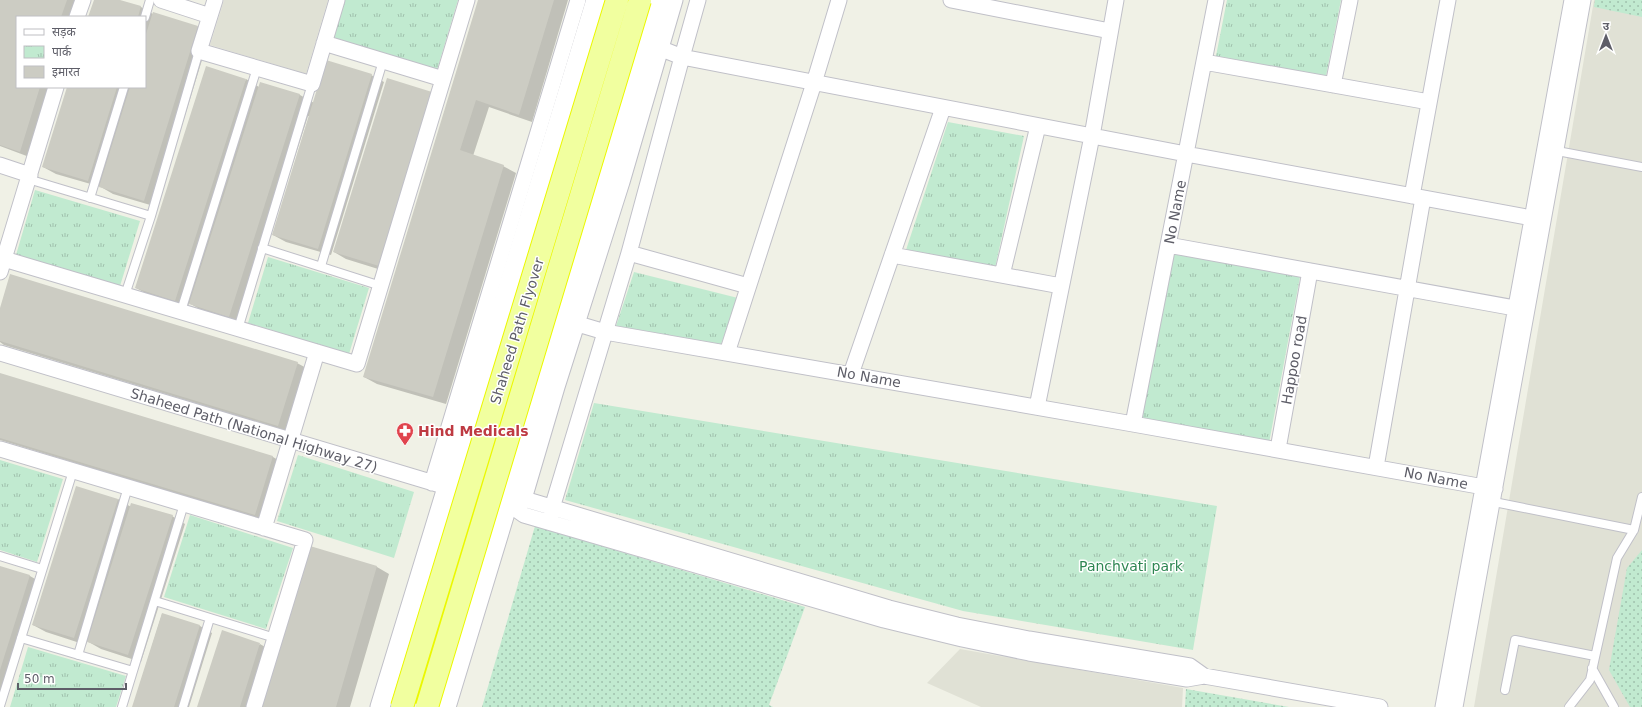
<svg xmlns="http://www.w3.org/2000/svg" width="1642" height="707" font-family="'DejaVu Sans','Noto Sans Devanagari',sans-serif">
<defs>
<pattern id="grass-dots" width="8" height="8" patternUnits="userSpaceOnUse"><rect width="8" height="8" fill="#c1ead0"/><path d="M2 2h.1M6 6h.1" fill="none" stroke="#a0c1ad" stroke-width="1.8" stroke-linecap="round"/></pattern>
<pattern id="park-tufts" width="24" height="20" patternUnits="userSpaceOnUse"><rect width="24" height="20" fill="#c1ead0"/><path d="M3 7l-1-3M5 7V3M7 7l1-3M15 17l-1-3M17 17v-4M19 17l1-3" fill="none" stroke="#a0c1ad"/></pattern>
</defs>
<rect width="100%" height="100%" fill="#f0f1e6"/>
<!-- education -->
<path fill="#e0e1d5" d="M 224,0 L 328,0 L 306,74 L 210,45 Z
M 1594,0 L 1642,0 L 1642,707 L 1474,707 Z
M 960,649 L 1183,688 L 1182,707 L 981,707 L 927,683 Z"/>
<!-- grass -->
<path fill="url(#grass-dots)" d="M 1595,0 L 1642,0 L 1642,17 L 1594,7 Z
M 535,526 L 805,607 L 769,705 L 773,707 L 482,707 Z
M 1642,550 L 1642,707 L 1630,707 L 1609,670 L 1627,568 Z
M 1186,689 L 1289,707 L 1185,707 Z"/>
<!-- park -->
<path fill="url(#park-tufts)" d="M 345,0 L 458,0 L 437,70 L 333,38 Z
M 1227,0 L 1341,0 L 1326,76 L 1216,56 Z
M 948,122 L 1024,136 L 995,268 L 906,250 Z
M 35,190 L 140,221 L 120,286 L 16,255 Z
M 1172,253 L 1300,277 L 1269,443 L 1141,419 Z
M 268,257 L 369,288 L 349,354 L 248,323 Z
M 634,272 L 738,298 L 721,344 L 616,326 Z
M 594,403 L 1217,506 L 1193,650 L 963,611 L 565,500 Z
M 298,455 L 414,492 L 394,558 L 277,521 Z
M 0,460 L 63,479 L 37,562 L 0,550 Z
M 190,515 L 293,548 L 266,629 L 164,597 Z
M 28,647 L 126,676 L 116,707 L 10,707 Z"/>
<!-- shadow -->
<path fill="#0003" d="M 0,0 L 81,0 L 76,17 L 17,17 L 17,87 L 54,87 L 32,158 L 0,146 Z
M 95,0 L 117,0 L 141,7 L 153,14 L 198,27 L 210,34 L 157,207 L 113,194 L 101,187 L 56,174 L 43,167 L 68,87 L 145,87 L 145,17 L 90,17 Z
M 479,0 L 568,0 L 532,122 L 489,107 L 473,156 L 503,166 L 516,173 L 446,404 L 377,384 L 364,377 Z
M 371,75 L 384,82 L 331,255 L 286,242 L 273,235 L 310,116 L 308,116 L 242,323 L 203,311 L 189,303 L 188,307 L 149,295 L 136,288 L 246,79 L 259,87 L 261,83 L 300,95 L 314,103 Z
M 432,93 L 391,273 L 346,259 L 334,252 Z
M 0,311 L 297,363 L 310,370 L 291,432 L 4,345 L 0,342 Z
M 0,374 L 273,457 L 285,464 L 267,522 L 0,440 Z
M 118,499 L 131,507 L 172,516 L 185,524 L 141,662 L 101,649 L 87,641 L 86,645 L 46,632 L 33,625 Z
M 310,547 L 377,567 L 389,574 L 350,707 L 263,707 Z
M 0,567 L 30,576 L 42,583 L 3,707 L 0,707 Z
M 162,614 L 200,626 L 212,633 L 189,707 L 133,707 Z
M 260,644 L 272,651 L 254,707 L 198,707 Z"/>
<!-- building -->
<path fill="#ccccc3" d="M 0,0 L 67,0 L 61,17 L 17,17 L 17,87 L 40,87 L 20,152 L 0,145 Z
M 94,0 L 120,0 L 141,6 L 138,17 L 88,17 Z
M 478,0 L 554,0 L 519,115 L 476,100 L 460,150 L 504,165 L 433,397 L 363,377 Z
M 153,12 L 198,26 L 144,201 L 99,187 L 130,87 L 145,87 L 145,37 Z
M 326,60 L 372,74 L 318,249 L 272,235 Z
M 206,66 L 246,79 L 175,301 L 135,288 Z
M 387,78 L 432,92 L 379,266 L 333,252 Z
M 260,82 L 300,94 L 229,317 L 189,304 Z
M 67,87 L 117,87 L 88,181 L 42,167 Z
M 10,274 L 298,362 L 278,426 L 0,341 L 0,308 Z
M 0,373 L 273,456 L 255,515 L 0,438 Z
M 76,486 L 118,499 L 74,638 L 32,625 Z
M 131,503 L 173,515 L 128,655 L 87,642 Z
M 310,546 L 377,566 L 336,707 L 262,707 Z
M 0,566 L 30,575 L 0,670 Z
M 162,613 L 200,625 L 174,707 L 132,707 Z
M 222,630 L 260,643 L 240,707 L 197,707 Z"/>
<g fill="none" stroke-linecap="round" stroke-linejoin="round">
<defs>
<path id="service" d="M 145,17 L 150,0
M 1552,150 L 1642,167
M 28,179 L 151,216
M 90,198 L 124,87
M 262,248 L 381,286
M 321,266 L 383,61
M 125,295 L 151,216 L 199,51
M 181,311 L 257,68
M 238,329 L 312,84
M 1489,501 L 1634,530
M 0,556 L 42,569
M 155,601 L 275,638
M 21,638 L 133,671
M 78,655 L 128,487
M 1592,668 L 1614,707
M 1505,690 L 1515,640 L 1595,656
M 0,706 L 73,471
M 122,707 L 184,504
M 183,707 L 210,618
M 1569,707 L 1590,680 L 1617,558 L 1634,530 L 1642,497"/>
<path id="minor" d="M 161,0 L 210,16
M 215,0 L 199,51 L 312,84 L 337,0
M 951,0 L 1110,31
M 77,17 L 83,0
M 324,43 L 443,79
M 662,49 L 682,57 L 1186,154 L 1532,218
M 1204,62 L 1429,102
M 1333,85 L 1350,0
M 0,165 L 30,175
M 1412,196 L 1448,0
M 1168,245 L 1526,310
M 629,253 L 748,286
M 892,255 L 1061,286
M 4,259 L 357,364 L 467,0
M 0,272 L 56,87
M 1002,275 L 1038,126
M 578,324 L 605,332 L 1133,424 L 1495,489
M 0,353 L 457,490
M 727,353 L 814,83 L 839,0
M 851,374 L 943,108
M 1037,407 L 1092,136 L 1116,0
M 1133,424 L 1216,0
M 0,449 L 305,540 L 254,707
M 1278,449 L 1310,271
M 1376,467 L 1423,198
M 432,483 L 578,0
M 524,499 L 557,387 L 622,182 L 675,0
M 497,501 L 508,504 L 524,515 L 884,620 L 962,639 L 1029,653 L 1187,679 L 1204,676 L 1380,707
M 508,504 L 524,499 L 889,608 L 957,625 L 1029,639 L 1190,666 L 1204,676
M 549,518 L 629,253 L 682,57 L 698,0
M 264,528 L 317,352
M 1443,707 L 1572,0
M 1455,707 L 1583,0"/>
<path id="tertiary" d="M 380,707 L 596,0
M 446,707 L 661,0"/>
</defs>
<!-- service casing -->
<use href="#service" stroke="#c0c0c8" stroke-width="10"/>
<!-- minor casing -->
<use href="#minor" stroke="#c0c0c8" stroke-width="17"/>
<!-- tertiary casing -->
<use href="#tertiary" stroke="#c0c0c8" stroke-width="21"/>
<!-- service -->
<use href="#service" stroke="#fff" stroke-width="8"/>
<!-- minor -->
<use href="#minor" stroke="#fff" stroke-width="15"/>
<!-- tertiary -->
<use href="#tertiary" stroke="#fff" stroke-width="19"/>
<defs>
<path id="trunk-bridge" d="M 402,707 L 617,0
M 427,707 L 640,0"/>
</defs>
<!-- trunk-bridge casing -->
<use href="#trunk-bridge" stroke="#ebf800" stroke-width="24" stroke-linecap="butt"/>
<!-- trunk-bridge -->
<use href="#trunk-bridge" stroke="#f1ff9f" stroke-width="22"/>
</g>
<!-- icons -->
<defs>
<symbol id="pharmacy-pin" viewBox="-11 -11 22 30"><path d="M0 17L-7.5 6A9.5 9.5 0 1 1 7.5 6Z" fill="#e0444e" stroke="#fff"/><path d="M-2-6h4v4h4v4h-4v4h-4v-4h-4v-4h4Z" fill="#fff"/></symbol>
</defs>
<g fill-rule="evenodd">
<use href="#pharmacy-pin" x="395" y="421" width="20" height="27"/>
</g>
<g text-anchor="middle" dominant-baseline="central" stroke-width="3" stroke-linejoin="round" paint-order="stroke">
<!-- street labels -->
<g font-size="14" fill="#5e5e68" stroke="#fff">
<text transform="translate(1175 212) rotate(-79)">No Name</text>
<text transform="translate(517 331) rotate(-73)">Shaheed Path Flyover</text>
<text transform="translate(1294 360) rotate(-80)">Happoo road</text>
<text transform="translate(869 377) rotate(10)">No Name</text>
<text transform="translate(254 430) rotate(17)">Shaheed Path (National Highway 27)</text>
<text transform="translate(1436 478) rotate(11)">No Name</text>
</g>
<!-- health labels -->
<g font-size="14" font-weight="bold" fill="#be3a42" stroke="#fff" text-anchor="start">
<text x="418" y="431">Hind Medicals</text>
</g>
<!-- park labels -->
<g font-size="14" fill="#2e8652" stroke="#fff">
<text x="1131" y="566">Panchvati park</text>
</g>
</g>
<!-- legend -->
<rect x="16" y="16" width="130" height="72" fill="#ffffff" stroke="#bfbfc3"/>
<rect x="24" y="29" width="20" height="6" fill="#ffffff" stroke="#bfbfc3"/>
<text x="52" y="36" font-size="12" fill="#5e5e68">सड़क</text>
<rect x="24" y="46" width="20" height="12" fill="url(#park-tufts)" stroke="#bfbfc3"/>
<text x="52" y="56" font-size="12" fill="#5e5e68">पार्क</text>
<rect x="24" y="66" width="20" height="12" fill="#ccccc3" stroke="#bfbfc3"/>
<text x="52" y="76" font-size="12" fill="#5e5e68">इमारत</text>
<!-- north arrow -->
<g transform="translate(1606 36)" stroke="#ffffff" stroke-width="3" paint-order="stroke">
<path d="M0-3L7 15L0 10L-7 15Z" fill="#5e5e68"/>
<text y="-6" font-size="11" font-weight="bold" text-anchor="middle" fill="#5e5e68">उ</text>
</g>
<!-- scale -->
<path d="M18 683v6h108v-6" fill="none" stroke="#5e5e68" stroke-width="2"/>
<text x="24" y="683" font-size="12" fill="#5e5e68" stroke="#ffffff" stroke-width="3" paint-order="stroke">50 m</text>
</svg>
